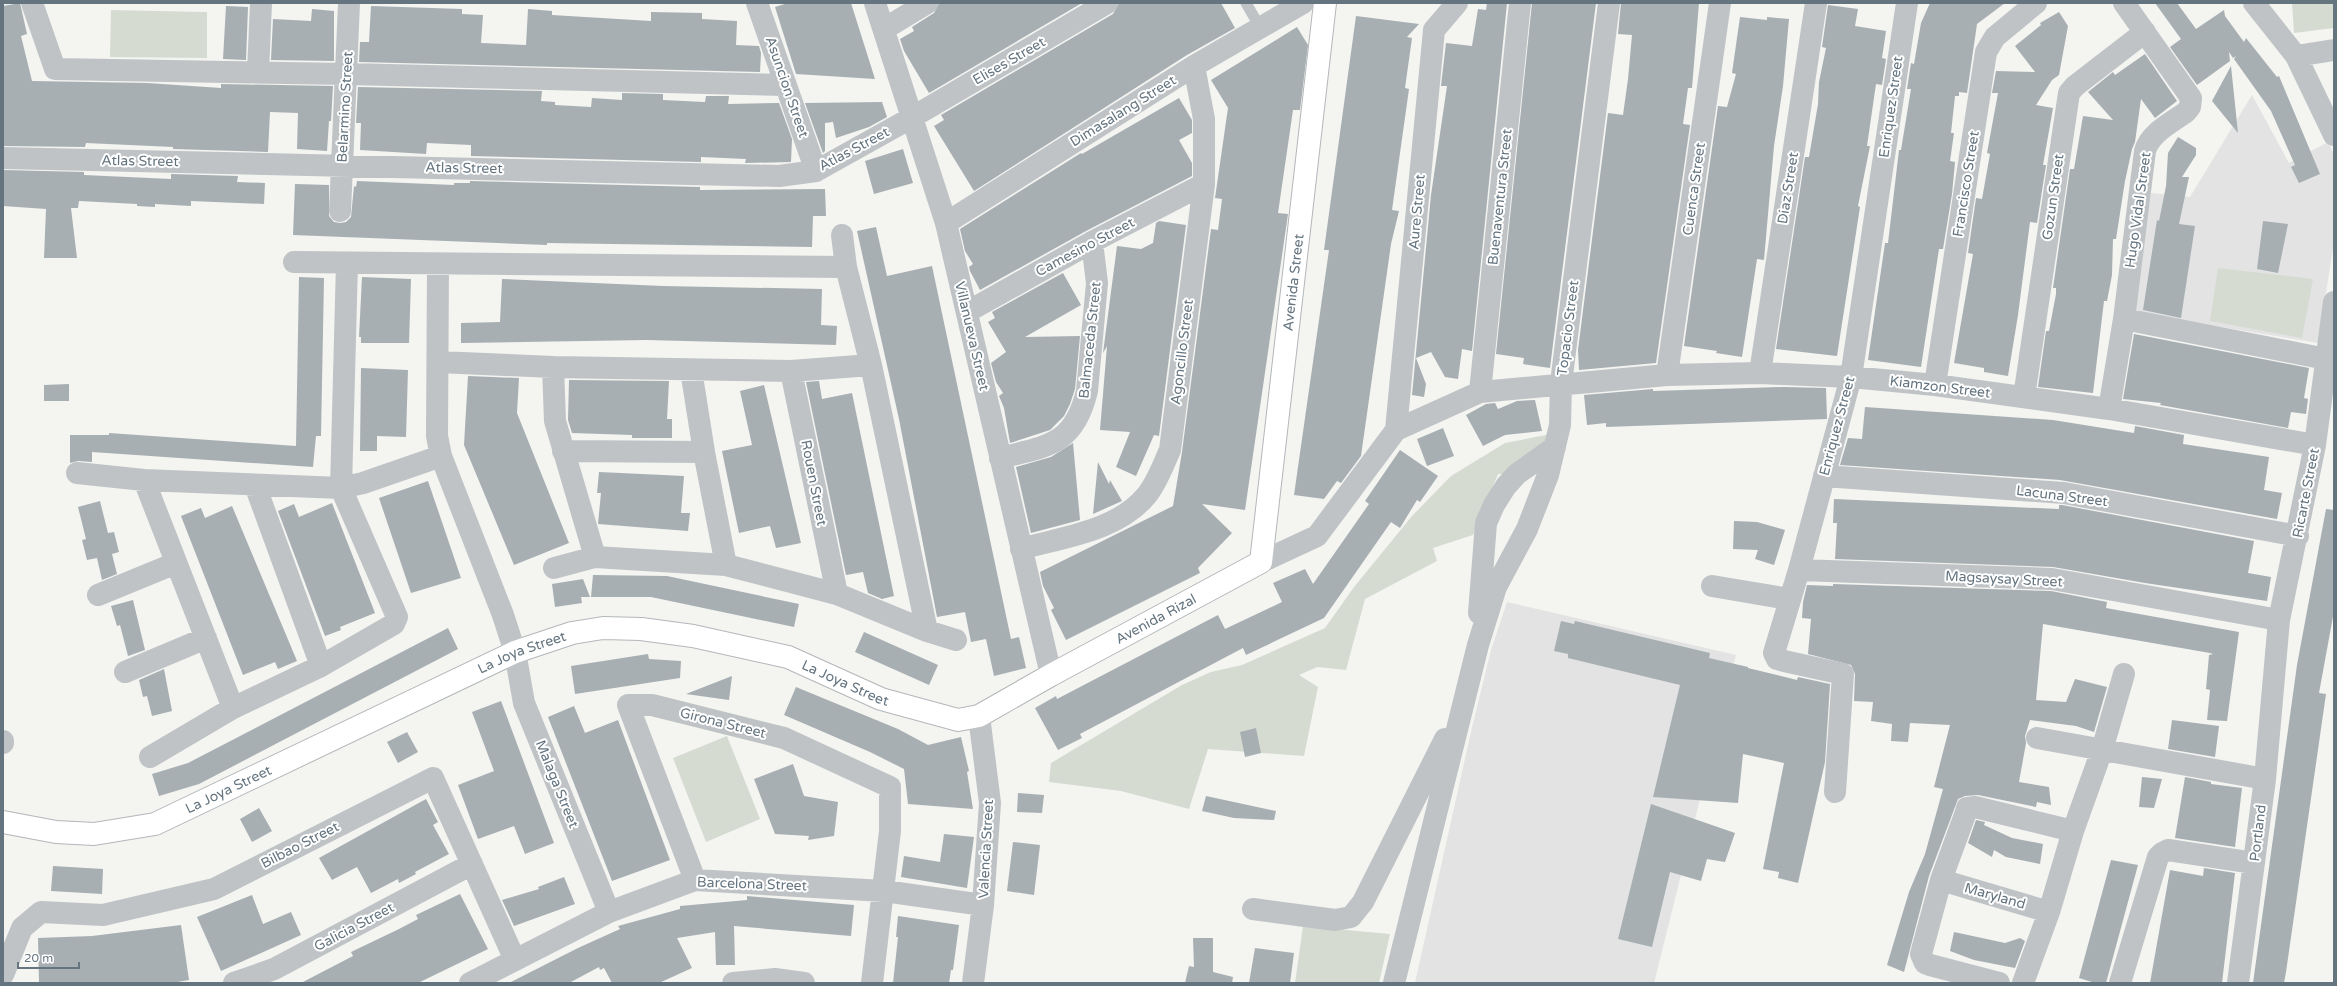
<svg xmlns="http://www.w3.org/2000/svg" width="2337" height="986" font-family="'Varela Round',sans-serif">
<rect width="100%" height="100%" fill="#f4f4f1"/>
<!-- built -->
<path fill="#e2e3e2" d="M 2252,95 L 2289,163 L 2328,142 L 2334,155 L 2334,242 L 2318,343 L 2132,312 L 2151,193 L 2190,197 Z
M 1507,602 L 1736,655 L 1654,983 L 1415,983 L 1471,732 L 1491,650 Z"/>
<!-- green -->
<path fill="#d6dbd2" d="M 2292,3 L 2334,3 L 2334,28 L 2294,33 Z
M 111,10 L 207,12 L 207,58 L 110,57 Z
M 2218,268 L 2313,279 L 2302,338 L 2210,321 Z
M 1551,434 L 1533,475 L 1498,474 L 1473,535 L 1433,548 L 1437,561 L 1365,599 L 1346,670 L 1317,667 L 1299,675 L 1318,687 L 1304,756 L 1208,749 L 1189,809 L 1121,791 L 1049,782 L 1051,763 L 1182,685 L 1211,672 L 1242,665 L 1325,628 L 1354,587 L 1412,516 L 1451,476 L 1505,443 Z
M 727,736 L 760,819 L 706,842 L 673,758 Z
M 1303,926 L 1390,934 L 1379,983 L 1295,983 Z"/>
<!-- building -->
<path fill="#a7afb3" d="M 20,3 L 27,34 L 21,36 L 32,81 L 147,83 L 221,88 L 221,84 L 333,86 L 331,121 L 329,121 L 327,151 L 297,149 L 298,113 L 270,112 L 268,152 L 173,149 L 173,147 L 86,143 L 85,147 L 3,146 L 3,6 Z
M 788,3 L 851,3 L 875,79 L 796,74 L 775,7 Z
M 939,3 L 1082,3 L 929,93 L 904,51 L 900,39 L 914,31 L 912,27 L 934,13 Z
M 1119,3 L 1221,3 L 1235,28 L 1187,55 L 974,191 L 934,126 L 944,120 L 941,115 L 1113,14 Z
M 1487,3 L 1507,3 L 1472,351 L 1462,349 L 1458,379 L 1445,377 L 1431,352 L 1416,358 L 1426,384 L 1424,397 L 1412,395 L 1431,195 L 1447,86 L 1441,86 L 1446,43 L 1472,46 L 1478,9 L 1486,10 Z
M 1532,3 L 1596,3 L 1550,368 L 1523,364 L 1524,358 L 1496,354 Z
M 1621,3 L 1699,3 L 1692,88 L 1688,88 L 1683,124 L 1690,125 L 1656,363 L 1579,370 L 1578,350 L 1608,113 L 1623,115 L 1628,79 L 1632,35 L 1618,34 Z
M 1930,3 L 2005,3 L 1977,24 L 1967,93 L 1959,92 L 1959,96 L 1955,96 L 1951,133 L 1954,133 L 1950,161 L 1955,162 L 1952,194 L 1943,249 L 1939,249 L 1921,367 L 1868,360 L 1885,243 L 1888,243 L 1899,150 L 1901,150 L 1911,89 L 1907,89 L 1911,63 L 1914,64 L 1921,23 Z
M 2155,3 L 2177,3 L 2196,29 L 2224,10 L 2225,16 L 2244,42 L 2246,38 L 2277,77 L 2279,76 L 2320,174 L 2299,183 L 2291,167 L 2295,165 L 2271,111 L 2234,59 L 2236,56 L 2233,58 L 2229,52 L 2230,61 L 2197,85 L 2170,47 L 2181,39 Z
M 1828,5 L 1858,9 L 1855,26 L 1886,31 L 1882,58 L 1886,59 L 1882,85 L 1876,84 L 1867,146 L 1870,146 L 1858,206 L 1860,207 L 1837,356 L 1776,349 L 1805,157 L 1809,157 L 1818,104 L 1819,82 L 1826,48 L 1822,47 Z
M 226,6 L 248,7 L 246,60 L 223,59 Z
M 371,6 L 462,9 L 462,14 L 483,15 L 481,43 L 526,45 L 528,9 L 552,11 L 552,15 L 651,21 L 651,12 L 702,13 L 702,19 L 737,21 L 736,45 L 759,46 L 761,53 L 760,72 L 359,62 L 360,42 L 369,42 Z
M 312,9 L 334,11 L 334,61 L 271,60 L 273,19 L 311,21 Z
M 2059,12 L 2068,26 L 2059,75 L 2052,80 L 2036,105 L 2053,108 L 2043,165 L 2046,165 L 2037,223 L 2030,222 L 2018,315 L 2008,376 L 1984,372 L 1984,368 L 1954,363 L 1973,254 L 1968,253 L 1976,198 L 1982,199 L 1990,154 L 1987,153 L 1998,93 L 1992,93 L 1996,71 L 2035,72 L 2015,46 L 2041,25 L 2040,23 Z
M 1356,16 L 1419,24 L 1407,37 L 1412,38 L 1405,88 L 1409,89 L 1392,210 L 1399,211 L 1391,244 L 1361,456 L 1341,483 L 1337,481 L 1324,499 L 1294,495 L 1329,250 L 1324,250 Z
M 1740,17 L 1767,20 L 1767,17 L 1789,19 L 1783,86 L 1774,146 L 1764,260 L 1757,259 L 1742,357 L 1716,353 L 1717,351 L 1684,346 L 1718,106 L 1727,107 L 1736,74 L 1732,73 Z
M 1297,27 L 1308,45 L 1300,110 L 1293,110 L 1278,213 L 1288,214 L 1245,510 L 1202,504 L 1232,533 L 1198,568 L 1200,573 L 1066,640 L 1051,610 L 1054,608 L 1043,586 L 1040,572 L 1173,506 L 1182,452 L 1211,229 L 1218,230 L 1222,199 L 1215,198 L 1228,108 L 1211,80 Z
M 2145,54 L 2177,101 L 2155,118 L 2141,99 L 2135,142 L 2132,149 L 2125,181 L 2116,239 L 2113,239 L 2112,275 L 2107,301 L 2104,301 L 2093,393 L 2038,387 L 2046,331 L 2049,331 L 2056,294 L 2056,288 L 2053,288 L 2070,169 L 2074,169 L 2083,116 L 2113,120 L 2088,92 L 2113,72 L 2115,75 Z
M 2231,66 L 2238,133 L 2212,101 Z
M 358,87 L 542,91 L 541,101 L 555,102 L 555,105 L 591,107 L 592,98 L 622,100 L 622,93 L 663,94 L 663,100 L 705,102 L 706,96 L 729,96 L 728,104 L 779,103 L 792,139 L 791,162 L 745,163 L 746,159 L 701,157 L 701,162 L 471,156 L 471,145 L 427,143 L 426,154 L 360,150 L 361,123 L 356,123 Z
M 1179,98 L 1192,120 L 1192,133 L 1179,140 L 1192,163 L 1192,176 L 1086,231 L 980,290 L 970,271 L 969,267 L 973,264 L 965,251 L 960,229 L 1081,153 L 1082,154 Z
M 882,102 L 887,117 L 869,127 L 836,138 L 833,122 L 825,123 L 825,151 L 823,153 L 805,103 Z
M 2178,137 L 2196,148 L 2196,155 L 2182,177 L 2189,177 L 2179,224 L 2195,226 L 2181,318 L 2143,310 L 2157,220 L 2159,221 L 2166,186 L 2168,153 Z
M 903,149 L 913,183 L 874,194 L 865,161 Z
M 3,170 L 84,172 L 84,175 L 171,179 L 171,174 L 238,176 L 237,182 L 265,183 L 264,204 L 191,201 L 191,206 L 155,204 L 155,207 L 137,206 L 137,204 L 79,201 L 78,208 L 71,208 L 77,258 L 44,258 L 46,209 L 3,206 Z
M 357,181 L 454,185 L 454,183 L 470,183 L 470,181 L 700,187 L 700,190 L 825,189 L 826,216 L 813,216 L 812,247 L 547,243 L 547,245 L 293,235 L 295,184 L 329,185 L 329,216 L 334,222 L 340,223 L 346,222 L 351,217 L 354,186 L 356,187 Z
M 1159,221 L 1186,225 L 1159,436 L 1154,435 L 1136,476 L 1116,467 L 1130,432 L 1100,430 L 1107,346 L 1103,353 L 1117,246 L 1141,249 L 1153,243 L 1156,223 Z
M 2263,221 L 2288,224 L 2278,273 L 2257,269 Z
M 876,227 L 887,276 L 932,266 L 1011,639 L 1019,637 L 1026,668 L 994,676 L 986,639 L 971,642 L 965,612 L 937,617 L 899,419 L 857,231 Z
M 1063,273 L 1081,305 L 1025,337 L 1080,336 L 1075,389 L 1070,404 L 1064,416 L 1050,430 L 1010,443 L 1004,408 L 999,396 L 1003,393 L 996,382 L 991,363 L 1006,352 L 988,322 L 995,318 L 992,312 Z
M 299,277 L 324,278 L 321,436 L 316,436 L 313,467 L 92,452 L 92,462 L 78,461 L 70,463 L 70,435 L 109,435 L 109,433 L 296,446 Z
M 362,277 L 411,279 L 409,343 L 361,343 L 361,337 L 359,337 Z
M 502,279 L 663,286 L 822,289 L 821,325 L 837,326 L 836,345 L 646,340 L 461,343 L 461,323 L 500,322 Z
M 2134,334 L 2309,368 L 2304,398 L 2308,399 L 2306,414 L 2291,412 L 2288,428 L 2160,405 L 2161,403 L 2123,399 Z
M 361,368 L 408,370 L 406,437 L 377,436 L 377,451 L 360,451 Z
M 468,376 L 519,378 L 517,413 L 569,543 L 514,565 L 464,445 Z
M 569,380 L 669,381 L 667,419 L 672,419 L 672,438 L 632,438 L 632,435 L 572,433 L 568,420 Z
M 819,381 L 822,399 L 852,393 L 894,596 L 882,599 L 868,593 L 863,572 L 846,575 L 806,382 Z
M 69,384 L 69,401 L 44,401 L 44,385 Z
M 764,385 L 801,543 L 776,548 L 770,526 L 739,533 L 722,451 L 752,445 L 740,391 Z
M 1784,387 L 1826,388 L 1827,419 L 1606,427 L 1606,423 L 1587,425 L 1584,395 L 1653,389 L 1653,391 Z
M 1535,400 L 1542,431 L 1505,435 L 1483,446 L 1466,415 L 1486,404 L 1495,403 L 1498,409 L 1517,401 Z
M 1865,407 L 2053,420 L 2134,433 L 2135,426 L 2184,435 L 2183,444 L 2269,457 L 2264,490 L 2282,493 L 2277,519 L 2060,480 L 1840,465 L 1848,438 L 1862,439 Z
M 1443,428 L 1454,456 L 1427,466 L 1417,439 Z
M 1073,443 L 1080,520 L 1031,533 L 1016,467 L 1051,457 Z
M 1400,450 L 1438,476 L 1420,502 L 1417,500 L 1400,528 L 1391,522 L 1324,618 L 1246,655 L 1243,648 L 1080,734 L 1082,738 L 1058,750 L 1035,708 L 1056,696 L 1057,699 L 1218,615 L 1225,629 L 1282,602 L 1273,583 L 1305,569 L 1313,584 L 1369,504 L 1365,501 Z
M 1098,462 L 1109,484 L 1110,480 L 1122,501 L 1093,514 Z
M 599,472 L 684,476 L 681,513 L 690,513 L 688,531 L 598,524 L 601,493 L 597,493 Z
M 428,481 L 461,578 L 411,593 L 379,498 Z
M 1834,499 L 2059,509 L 2059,505 L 2062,505 L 2254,541 L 2248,573 L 2271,577 L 2267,601 L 2145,583 L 2053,567 L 1835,559 L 1837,523 L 1833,523 Z
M 100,501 L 108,533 L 114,532 L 119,552 L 112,554 L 117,574 L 102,580 L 97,558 L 87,560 L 82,540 L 86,539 L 78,507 Z
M 332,503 L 375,613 L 340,627 L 341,630 L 325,636 L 278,511 L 294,504 L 299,517 Z
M 232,506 L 297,661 L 278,669 L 275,662 L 243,675 L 181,516 L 201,508 L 205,518 Z
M 2326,509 L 2334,510 L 2334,611 L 2319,693 L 2326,694 L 2286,972 L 2284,983 L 2253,983 L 2297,665 Z
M 1734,521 L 1757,522 L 1785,530 L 1774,565 L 1755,559 L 1758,550 L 1733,549 Z
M 593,575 L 667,576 L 799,604 L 794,627 L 651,597 L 591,597 Z
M 583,579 L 590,597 L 581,597 L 582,603 L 555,607 L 552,584 Z
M 1833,584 L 2051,591 L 2107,602 L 2106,608 L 2239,632 L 2227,721 L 2207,720 L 2210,690 L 2206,689 L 2209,655 L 2213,654 L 2210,653 L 2043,624 L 2036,700 L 2066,702 L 2075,679 L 2107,687 L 2094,732 L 2076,726 L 2030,720 L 2025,736 L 2026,743 L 2019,782 L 2049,787 L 2051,805 L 2037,802 L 2036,807 L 1978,795 L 1965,796 L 1958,799 L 1929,876 L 1904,972 L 1887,965 L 1909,892 L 1925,854 L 1943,789 L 1934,787 L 1950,725 L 1910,723 L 1908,742 L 1891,741 L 1892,724 L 1871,721 L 1873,702 L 1854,701 L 1855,674 L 1851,665 L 1808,654 L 1811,619 L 1802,618 L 1803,602 L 1807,585 L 1833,586 Z
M 133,600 L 145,650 L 128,656 L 120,625 L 117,626 L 111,606 Z
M 1561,621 L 1574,624 L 1575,621 L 1710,653 L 1709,658 L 1748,667 L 1748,668 L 1797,680 L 1798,677 L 1830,684 L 1825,762 L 1798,883 L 1778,878 L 1779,872 L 1763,869 L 1784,763 L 1743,754 L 1738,803 L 1653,797 L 1680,685 L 1568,658 L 1568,654 L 1554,651 Z
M 448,628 L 458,649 L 199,784 L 159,796 L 152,774 L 188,763 Z
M 864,632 L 938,665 L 929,685 L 855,652 Z
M 648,654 L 649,659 L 681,661 L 680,678 L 575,694 L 571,666 Z
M 164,669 L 172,711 L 152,716 L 147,696 L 143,697 L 139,680 Z
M 732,676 L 729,700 L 686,694 Z
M 796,687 L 898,729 L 928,745 L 961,737 L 969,771 L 967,772 L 973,809 L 908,804 L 904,769 L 870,752 L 784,715 Z
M 501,701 L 554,843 L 525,854 L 514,826 L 478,839 L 458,785 L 494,771 L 472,712 Z
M 574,706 L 585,733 L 618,720 L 670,860 L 612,881 L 548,717 Z
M 2172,720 L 2219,726 L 2215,757 L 2168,749 Z
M 1256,728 L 1261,753 L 1245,757 L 1240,732 Z
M 407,732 L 418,752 L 398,763 L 387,742 Z
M 793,764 L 804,796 L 838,802 L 834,836 L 808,840 L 809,836 L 775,834 L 754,779 Z
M 2142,777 L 2162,779 L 2154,808 L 2139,807 Z
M 2185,777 L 2211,782 L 2211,784 L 2242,788 L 2235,847 L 2175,838 Z
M 1018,793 L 1044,795 L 1042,813 L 1017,812 Z
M 1206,796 L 1276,811 L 1274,820 L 1234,818 L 1202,811 Z
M 426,799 L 438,822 L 433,825 L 449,854 L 415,872 L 416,874 L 399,883 L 398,879 L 371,893 L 357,867 L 332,880 L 319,858 Z
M 1651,804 L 1735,833 L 1725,862 L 1707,859 L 1701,881 L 1670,872 L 1652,947 L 1618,939 Z
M 259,808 L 272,831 L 252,842 L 240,819 Z
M 1976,820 L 1985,822 L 1984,825 L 2012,838 L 2043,844 L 2040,864 L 2006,857 L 1994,850 L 1992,857 L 1968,843 Z
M 944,834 L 974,837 L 967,888 L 901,877 L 904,856 L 940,862 Z
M 1013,842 L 1040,845 L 1034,895 L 1007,891 Z
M 2111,860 L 2138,865 L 2106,983 L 2095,983 L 2079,978 Z
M 53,866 L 103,869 L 102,894 L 51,891 Z
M 2204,868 L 2235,873 L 2222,983 L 2150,983 L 2170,870 L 2203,876 Z
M 564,877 L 575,904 L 514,926 L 502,900 L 539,889 L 538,887 Z
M 460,894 L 488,949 L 418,983 L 301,983 L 353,956 L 351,952 L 399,929 L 418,919 L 416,915 Z
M 252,895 L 263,924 L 291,912 L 301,935 L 221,971 L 197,917 Z
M 747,896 L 854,905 L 851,936 L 734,926 L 735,965 L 716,965 L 715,932 L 677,938 L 692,968 L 659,983 L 612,983 L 604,968 L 600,970 L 599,967 L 569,983 L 509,983 L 578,948 L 620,929 L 618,926 L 680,909 L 680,906 L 747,900 Z
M 898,916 L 959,925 L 953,970 L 951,970 L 949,983 L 893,983 L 898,937 L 896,937 Z
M 181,925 L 189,980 L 172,983 L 39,983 L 38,938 L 92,936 Z
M 1954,932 L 2005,943 L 2020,938 L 2025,941 L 2015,968 L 1974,960 L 1950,951 Z
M 1193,938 L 1213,938 L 1213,972 L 1233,977 L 1232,983 L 1185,983 L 1189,966 L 1194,967 Z
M 1255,948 L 1294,953 L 1290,983 L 1249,983 Z"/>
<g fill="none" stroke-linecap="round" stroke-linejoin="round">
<defs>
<g id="secondary">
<path id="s1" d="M 3,822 L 56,832 L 94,834 L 155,824 L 515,652 L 572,633 L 603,628 L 641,629 L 693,636 L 788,657 L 881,699 L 958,720 L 979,716 L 1051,675 L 1261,562 L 1325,3"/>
</g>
</defs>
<!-- secondary casing -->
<use href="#secondary" stroke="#b2b7ba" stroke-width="24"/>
<!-- lane -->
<path stroke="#bfc3c6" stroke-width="11" d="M 1246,3 L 1261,29"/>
<!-- street -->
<path stroke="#bfc3c6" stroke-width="22" d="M 32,3 L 55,69 L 347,74 L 786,85
M 757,3 L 816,171
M 875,3 L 946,223 L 1051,675
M 2254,3 L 2296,56 L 2334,135
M 884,29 L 927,3
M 2296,56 L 2334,50
M 258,72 L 261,3
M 3,158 L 779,176 L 816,171 L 911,118 L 1107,3
M 340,211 L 349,3
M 946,223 L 1194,66 L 1303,3
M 842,235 L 846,267
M 294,262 L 846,267 L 871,365 L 927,631
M 438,264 L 437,436 L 441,456 L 503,615 L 515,652 L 524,703 L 609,912
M 967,312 L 1092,242 L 1204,184
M 2124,319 L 2326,359
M 438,362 L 553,367
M 691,370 L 704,452 L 726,565
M 791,371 L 837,594
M 1760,373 L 1816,3
M 1667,375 L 1720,3
M 1935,385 L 1986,52 L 1995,37 L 2036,3
M 1480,392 L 1520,3
M 2024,397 L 2069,93 L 2075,86 L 2145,32
M 2109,409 L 2124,319 L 2145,151 C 2150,133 2171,123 2186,112 L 2190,107 L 2191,98 L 2124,3
M 1396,430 L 1434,30 L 1457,3
M 563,451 L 704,452
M 1000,458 C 1048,446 1074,445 1087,391 L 1097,283 L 1092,242
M 77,473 L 144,480 L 341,488 L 363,483 L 441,456
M 1824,476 L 2064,493 L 2298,536
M 144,480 L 233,708
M 255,485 L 321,666
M 1021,549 C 1063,537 1117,531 1146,496 C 1157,483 1163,465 1170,450 L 1204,184 L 1204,119 L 1194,66
M 595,557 L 555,421 L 553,367 L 791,371 L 871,365
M 1261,562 L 1317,536 L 1396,430 L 1480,392 L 1667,375 L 1760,373 L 1851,377 L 1935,385 L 2109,409 L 2315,445
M 554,568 L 595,557 L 726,565 L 837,594 L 927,631 L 956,640
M 1799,570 L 2052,579 L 2279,620
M 1712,586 L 1789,599
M 98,595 L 176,563
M 1479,613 L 1486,523 L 1494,505 L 1506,486 L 1517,474 L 1555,447
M 125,672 L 206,638
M 2037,738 L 2265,779
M 3,741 L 3,743
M 150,757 L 233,708 L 321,666 L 394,624 L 397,617 L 341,488 L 347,263
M 1835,792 L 1843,674 L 1784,661 L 1777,659 L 1774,653 L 1799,570 L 1851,377 L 1907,3
M 695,880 L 628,705 L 652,705 L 784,738 L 890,787 L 890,831 L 872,983
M 1941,880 L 2049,912
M 1253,909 L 1335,920 L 1351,917 L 1363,902 L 1445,739
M 3,975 L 22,928 L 41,912 L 103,915 L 214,889 L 433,778 L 515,960
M 234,983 L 274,969 L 472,864
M 470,983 L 609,912 L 695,880 L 884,891 L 983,905
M 733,983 L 775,979 L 804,983
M 973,983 L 983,905 L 990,803 L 979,716
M 1394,983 L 1478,645 L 1496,587 L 1527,529 L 1548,475 L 1560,425 L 1561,383 L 1609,3
M 1999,983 L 1930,965 L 1925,963 L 1921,954 L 1941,880 L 1966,812 L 1967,808 L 1975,807 L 2073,831
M 2023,983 L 2049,912 L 2073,831 L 2102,750 L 2124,674
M 2120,983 L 2158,857 L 2162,853 L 2168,850 L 2254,863
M 2238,983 L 2265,779 L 2279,620 L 2315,445 L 2334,302"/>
<!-- secondary -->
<use href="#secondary" stroke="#fff" stroke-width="22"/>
</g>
<g text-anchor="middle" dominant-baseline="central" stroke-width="4" stroke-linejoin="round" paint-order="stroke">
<!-- street labels -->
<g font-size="14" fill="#657580" stroke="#fff">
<text transform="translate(1009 61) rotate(-30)">Elises Street</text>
<text transform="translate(787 87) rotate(71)">Asuncion Street</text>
<text transform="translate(345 107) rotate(-87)">Belarmino Street</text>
<text transform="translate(1891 107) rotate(-82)">Enriquez Street</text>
<text transform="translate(1123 111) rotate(-32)">Dimasalang Street</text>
<text transform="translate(854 149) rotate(-28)">Atlas Street</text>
<text transform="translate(140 161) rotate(1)">Atlas Street</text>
<text transform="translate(464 168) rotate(1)">Atlas Street</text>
<text transform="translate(1966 184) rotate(-81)">Francisco Street</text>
<text transform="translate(1788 188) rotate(-81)">Diaz Street</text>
<text transform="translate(1694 189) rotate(-82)">Cuenca Street</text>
<text transform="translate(1500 197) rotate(-84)">Buenaventura Street</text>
<text transform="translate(2053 197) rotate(-82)">Gozun Street</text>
<text transform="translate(2138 210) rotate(-82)">Hugo Vidal Street</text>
<text transform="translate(1417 212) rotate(-85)">Aure Street</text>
<text transform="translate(1085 247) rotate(-28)">Camesino Street</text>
<text stroke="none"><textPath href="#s1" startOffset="1638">Avenida Street</textPath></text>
<text transform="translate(1568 328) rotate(-83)">Topacio Street</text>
<text transform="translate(972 336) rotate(77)">Villanueva Street</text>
<text transform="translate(1090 340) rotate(-84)">Balmaceda Street</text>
<text transform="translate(1182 352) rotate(-83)">Agoncillo Street</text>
<text transform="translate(1940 387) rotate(7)">Kiamzon Street</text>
<text transform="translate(1837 426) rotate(-75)">Enriquez Street</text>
<text transform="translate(814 483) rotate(79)">Rouen Street</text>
<text transform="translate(2306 493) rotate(-79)">Ricarte Street</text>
<text transform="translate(2062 496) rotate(7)">Lacuna Street</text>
<text transform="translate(2004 579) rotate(3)">Magsaysay Street</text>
<text stroke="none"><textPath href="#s1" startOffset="1237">Avenida Rizal</textPath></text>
<text stroke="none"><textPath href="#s1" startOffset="559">La Joya Street</textPath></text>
<text stroke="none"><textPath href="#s1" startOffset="895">La Joya Street</textPath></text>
<text transform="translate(723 723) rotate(14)">Girona Street</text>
<text transform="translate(557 784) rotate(68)">Malaga Street</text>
<text stroke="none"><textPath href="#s1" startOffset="235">La Joya Street</textPath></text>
<text transform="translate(2258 833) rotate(-83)">Portland</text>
<text transform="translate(300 845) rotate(-27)">Bilbao Street</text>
<text transform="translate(986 849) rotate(-87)">Valencia Street</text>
<text transform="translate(752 884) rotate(2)">Barcelona Street</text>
<text transform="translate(1995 896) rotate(16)">Maryland</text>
<text transform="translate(354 927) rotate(-28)">Galicia Street</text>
</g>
</g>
<!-- border -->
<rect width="2337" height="986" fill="none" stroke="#657580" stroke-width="8"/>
<!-- scale -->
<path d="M18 962v6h61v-6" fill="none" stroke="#657580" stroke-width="2"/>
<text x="24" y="962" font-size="12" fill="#657580" stroke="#ffffff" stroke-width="3" paint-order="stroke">20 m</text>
</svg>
